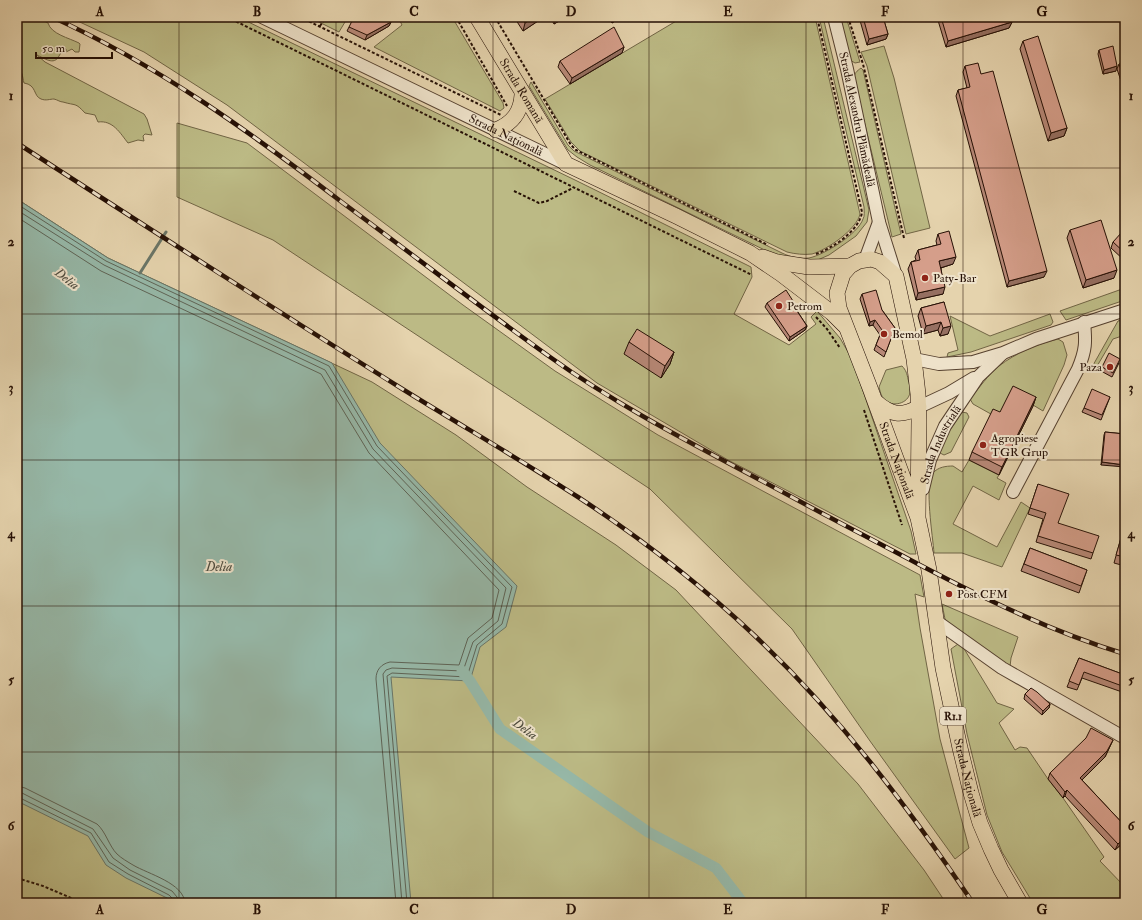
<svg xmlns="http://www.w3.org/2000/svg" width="1142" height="920" font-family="'IM FELL Double Pica',serif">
<rect width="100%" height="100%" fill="#e5d3ad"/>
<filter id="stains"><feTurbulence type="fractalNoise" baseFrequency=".005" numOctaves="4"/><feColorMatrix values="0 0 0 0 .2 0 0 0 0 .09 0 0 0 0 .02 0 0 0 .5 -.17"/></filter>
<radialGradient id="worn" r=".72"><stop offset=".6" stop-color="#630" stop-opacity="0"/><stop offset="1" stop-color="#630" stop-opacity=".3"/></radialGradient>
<!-- green -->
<path fill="#bcba85" stroke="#716545" d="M 17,17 L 36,17 L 48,23 C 51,34 69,38 79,43 L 80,44 L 79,52 L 75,52 L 72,49 L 66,52 L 66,49 L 64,48 C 61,51 61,53 59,56 C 54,66 44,58 37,55 L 45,62 L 144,114 L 147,119 L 152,135 L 145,134 L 143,136 L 144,141 L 138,140 L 128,143 C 120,133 113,120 98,122 L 95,115 L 85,113 C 75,102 76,106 63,102 C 60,102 58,100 54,99 C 50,99 46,101 41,99 C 33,96 37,85 24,83 C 22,76 23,71 17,67 Z
M 69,17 L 238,17 L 575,180 L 751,267 L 752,277 L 734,314 L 789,345 L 816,324 L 811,317 L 817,311 L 840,338 L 852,359 L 911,531 L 916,554 L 910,554 L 728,460 L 597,383 L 227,105 L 144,52 Z
M 309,17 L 348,17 L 339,32 Z
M 398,17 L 452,17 L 503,103 L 504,108 L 500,111 L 374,47 L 402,25 Z
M 683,17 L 815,17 L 860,214 C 857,229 827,250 812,254 C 804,255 795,254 787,252 L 580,151 L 571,142 L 545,99 Z
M 819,17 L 823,17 L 869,210 L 867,222 L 856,236 L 829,255 L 813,262 L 775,255 L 590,165 L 577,157 L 568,150 L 529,86 L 531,82 L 568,145 L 574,151 L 782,253 C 790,257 800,259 809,258 C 824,255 858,234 863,219 C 865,216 864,211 864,207 Z
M 840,17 L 846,17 L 860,62 L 855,63 L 850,60 Z
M 884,46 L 894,78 L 930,228 L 906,234 L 867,66 L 861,52 Z
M 861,68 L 863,70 L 901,234 L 892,237 L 854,79 C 854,73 857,71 861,68 Z
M 177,123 L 247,143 L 463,305 L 555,371 L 658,435 L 920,575 L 924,597 L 915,594 L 920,628 L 940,739 L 969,848 L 955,859 L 870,741 L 792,629 L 650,489 L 273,240 L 177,197 Z
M 17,199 L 108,258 L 372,382 L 456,435 L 527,487 L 616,545 L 676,590 L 858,784 L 924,870 L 946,903 L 17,903 Z
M 1125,288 L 1125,300 L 1066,320 L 1060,311 Z
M 1050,314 L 1053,322 L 1051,325 L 971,352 L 947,357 L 948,353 L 958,350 L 950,316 L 990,336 Z
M 1125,319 L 1125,335 L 1113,339 L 1093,373 L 1092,367 L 1118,321 Z
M 1058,339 L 1063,342 L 1067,355 L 1064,365 L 1043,411 L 1033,405 L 998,418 L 973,404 L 970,399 C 979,388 988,375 999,366 C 1016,353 1037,344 1058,339 Z
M 902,366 C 906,370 907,374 908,379 C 909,383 911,388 910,392 C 909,404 891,408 884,399 C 881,396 880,391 879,387 L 886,370 Z
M 962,412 L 967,413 L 969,417 L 951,452 L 944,455 L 940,453 L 944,439 Z
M 969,460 L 999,475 L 997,478 L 1006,483 L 999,500 L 973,486 L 953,524 L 997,547 L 1021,502 L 1030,508 L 1002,567 L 962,553 L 934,553 C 933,538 924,484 933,473 C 938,467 946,466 953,466 L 962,472 Z
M 942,604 L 1018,637 L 1011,658 L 1010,667 L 950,626 L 945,619 Z
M 958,644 L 963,647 L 997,703 L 1014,709 L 999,723 L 1015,750 L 1020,747 L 1027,748 L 1048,779 L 1063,798 L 1104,857 L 1100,861 L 1125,887 L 1125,903 L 1033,903 L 1002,852 L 987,815 L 967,734 L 951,649 Z"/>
<!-- water -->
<path fill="#96b8a8" stroke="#697567" d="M 17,199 L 108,258 L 332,363 L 380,443 L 517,586 L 506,627 L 480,647 L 470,681 L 391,677 L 411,903 L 171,903 L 167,898 L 126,878 L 106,865 L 88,836 L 17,801 Z"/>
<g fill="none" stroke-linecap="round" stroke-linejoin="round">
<!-- shore -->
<path stroke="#5e6456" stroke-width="1" d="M 17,204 L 106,261 L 329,366 L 377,446 L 512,587 L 502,624 L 477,645 L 467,677 L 392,673 L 387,676 L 407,903
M 17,210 L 104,265 L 325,370 L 373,449 L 506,588 L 498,621 L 473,642 L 463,671 L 392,668 L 386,670 L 383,674 L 402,903
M 17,217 L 101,271 L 321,374 L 369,453 L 499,590 L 492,618 L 468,638 L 459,665 L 390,662 C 381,664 376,670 376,679 L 396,903
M 17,786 L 25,788 L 97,824 C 106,832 109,846 117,854 C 121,858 128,862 133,865 C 148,874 184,883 185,903
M 17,792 L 22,793 L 93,829 L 113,858 L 130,870 L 172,891 L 177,897 L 179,903
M 17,797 L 20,798 L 91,833 L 109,862 L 128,874 L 169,895 L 173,899 L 174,903"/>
<!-- stream -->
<path stroke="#697567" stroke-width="3" d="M 140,273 L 166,232"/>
<!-- canal -->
<path stroke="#96b8a8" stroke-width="11" d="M 462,671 L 470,681 L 500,729 L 648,832 L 716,868 L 743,903"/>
<defs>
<g id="minor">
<path id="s1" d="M 262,17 L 566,164"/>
<path id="s2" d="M 834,17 L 847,69 L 879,222 L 896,276"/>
<path d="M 865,260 L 879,222"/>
<path d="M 914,359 L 939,364 L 973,362 L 1003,353 L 1036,339 L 1125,310"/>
<path d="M 919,407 L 949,393 L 974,378"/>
<path id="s3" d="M 923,489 L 930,460 L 945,426 L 978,377 L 1001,355"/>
<path d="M 1013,492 L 1078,369 C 1086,350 1086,342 1084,322"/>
<path d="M 936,621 L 1002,668 L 1125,738"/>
</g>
<g id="major">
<path id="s4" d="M 477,17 L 566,164 L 676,216 L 750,253 L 781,274 L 832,313 L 844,325"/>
<path d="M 496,130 C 513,123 521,112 522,95"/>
<path d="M 763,257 L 777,262 L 809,267 L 850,266"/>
<path d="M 876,402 C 891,415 901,417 919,407"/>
<path id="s5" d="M 918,518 L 919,421 L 918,394 L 914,359 L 896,276 L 880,262 L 871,259 L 859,261 L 850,266 L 843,274 L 837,293 L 839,308 L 870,388 L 918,518 L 929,570 L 943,668 L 960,748 L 971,793 L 980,823 L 991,849 L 1001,870 L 1020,903"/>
</g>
</defs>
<!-- minor casing -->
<use href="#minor" stroke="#56412f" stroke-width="14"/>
<!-- major casing -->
<use href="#major" stroke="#261005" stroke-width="16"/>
<!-- path -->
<path stroke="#261005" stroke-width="2" stroke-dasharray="3 2" stroke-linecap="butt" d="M 227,17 L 752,275
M 300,17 L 501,115
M 456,17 L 507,106
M 495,17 L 571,145 L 576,150 L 768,245
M 848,17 L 863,64 L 904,238
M 320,26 L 326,17
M 514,191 L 539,203 L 547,201 L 573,188
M 816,254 C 833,248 860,230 862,212 L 817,17
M 816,317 L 827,329 L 840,348
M 864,410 L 902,525
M 17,878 L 43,886 L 83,903"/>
<!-- minor -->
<use href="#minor" stroke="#eee2ca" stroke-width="12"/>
<!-- major -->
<use href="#major" stroke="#e5d3ad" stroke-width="15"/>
<defs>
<path id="rail" d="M 52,17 C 158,65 251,133 343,203 C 412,254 480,307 550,357 C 625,411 709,452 790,496 C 832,519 875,541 918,564 C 985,599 1052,632 1125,654
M 17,143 C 145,226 274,309 404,390 C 462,426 521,460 578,497 C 639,537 701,585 754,635 C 839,715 908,807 973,903"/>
</defs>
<!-- rail casing -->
<use href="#rail" stroke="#261005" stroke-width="4.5"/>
<!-- rail -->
<use href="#rail" stroke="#eee2ca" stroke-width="3" stroke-dasharray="9" stroke-linecap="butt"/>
</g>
<!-- wall -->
<path fill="#b78877" stroke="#261005" d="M 309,17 L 317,17 L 315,20 Z
M 514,17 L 544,17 L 523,31 Z
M 550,17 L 566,17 L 554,24 Z
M 608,17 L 621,17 L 612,23 Z
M 859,17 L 883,17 L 888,34 L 886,39 L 867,45 Z
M 937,17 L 1010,17 L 1012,22 L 1009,28 L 946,47 Z
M 391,22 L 389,26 L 365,40 L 347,31 L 349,27 Z
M 1023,41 L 1067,128 L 1064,136 L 1048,141 L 1020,49 Z
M 624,47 L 622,53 L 570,84 L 558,67 L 560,61 Z
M 1099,50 L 1116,71 L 1103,74 L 1098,54 Z
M 1125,62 L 1125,93 L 1117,69 L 1119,64 Z
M 965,66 L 981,74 L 1044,277 L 1007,287 L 956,96 L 958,90 L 967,88 L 963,72 Z
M 1070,230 L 1114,278 L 1083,288 L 1067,238 Z
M 938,234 L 953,264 L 941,268 L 943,294 L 916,300 L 908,269 L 911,262 L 916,260 L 915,257 L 918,250 L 937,245 L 936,241 Z
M 1125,234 L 1125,261 L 1111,248 L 1113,242 Z
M 862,294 L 882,310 L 895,328 L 884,357 L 874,350 L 880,335 L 873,325 L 869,326 L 860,299 Z
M 793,301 L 792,303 L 807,326 L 805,330 L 789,341 L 765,307 L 767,303 Z
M 944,302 L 948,334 L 940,336 L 938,330 L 923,334 L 918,316 L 921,308 Z
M 629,342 L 674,352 L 670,364 L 661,378 L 624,354 Z
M 1119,363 L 1112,377 L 1101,371 L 1102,367 Z
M 1036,397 L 1033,406 L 999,475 L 969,460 L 972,452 L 1000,412 Z
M 1110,397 L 1101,420 L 1082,412 L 1084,408 Z
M 1105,432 L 1125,434 L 1101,465 L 1104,435 Z
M 1038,484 L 1058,523 L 1093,553 L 1091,559 L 1036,542 L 1043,519 L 1028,514 Z
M 1125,523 L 1125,566 L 1114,563 Z
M 1030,548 L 1087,570 L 1079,593 L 1021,571 Z
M 1079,658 L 1125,675 L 1125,693 L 1082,678 L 1077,690 L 1067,687 Z
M 1025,694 L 1050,704 L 1049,708 L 1042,715 L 1024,699 Z
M 1113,740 L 1105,757 L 1082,780 L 1125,826 L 1125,841 L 1115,850 L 1065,796 L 1063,798 L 1048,779 L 1050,773 Z"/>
<!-- shaded-wall -->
<path fill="#956f61" stroke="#261005" d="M 534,17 L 544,17 L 523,31 L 525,23 Z
M 557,17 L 566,17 L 554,24 Z
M 614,17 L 621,17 L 612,23 Z
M 921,17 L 929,17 L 920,20 Z
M 391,22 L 389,26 L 365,40 L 367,35 Z
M 1012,22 L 1009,28 L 946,47 L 948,41 Z
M 888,34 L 886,39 L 867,45 L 869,39 Z
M 624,47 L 622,53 L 570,84 L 572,78 Z
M 1117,66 L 1116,71 L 1103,74 L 1104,70 Z
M 1067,128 L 1064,136 L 1048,141 L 1051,133 Z
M 956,257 L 953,264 L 937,269 L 939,261 Z
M 1117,270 L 1114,278 L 1083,288 L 1086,280 Z
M 1047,271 L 1044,277 L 1007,287 L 1009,281 Z
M 945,287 L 943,294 L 916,300 L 918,293 Z
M 875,320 L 873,325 L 869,326 L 870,322 Z
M 941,322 L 938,330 L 923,334 L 926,326 Z
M 807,326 L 805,330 L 789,341 L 790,337 Z
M 951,326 L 948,334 L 940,336 L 943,328 Z
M 674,352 L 670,364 L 661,378 L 665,366 Z
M 1036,397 L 1033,406 L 999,475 L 1002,467 Z
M 1102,462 L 1125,465 L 1125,467 L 1101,465 Z
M 1050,704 L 1049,708 L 1042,715 L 1043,711 Z
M 1113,740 L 1105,757 L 1078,784 L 1080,778 Z
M 1067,790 L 1065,796 L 1063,798 L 1065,792 Z
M 1125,837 L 1125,841 L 1115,850 L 1118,844 Z"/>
<!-- building -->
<path fill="#d59e8a" stroke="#261005" d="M 354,17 L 388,17 L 391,22 L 367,35 L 349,27 Z
M 522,17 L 534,17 L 525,23 Z
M 863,17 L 883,17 L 888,34 L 869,39 Z
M 941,17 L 1010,17 L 1012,22 L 948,41 Z
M 614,27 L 624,47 L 572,78 L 560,61 Z
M 1038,36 L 1067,128 L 1051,133 L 1023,41 Z
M 1113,46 L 1117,66 L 1104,70 L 1099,50 Z
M 1125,62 L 1125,82 L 1119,64 Z
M 978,63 L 981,74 L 993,71 L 1047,271 L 1009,281 L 958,90 L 970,87 L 965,66 Z
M 1101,220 L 1117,270 L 1086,280 L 1070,230 Z
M 949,231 L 956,257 L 939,261 L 945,287 L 918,293 L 911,262 L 920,260 L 918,250 L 941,244 L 938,234 Z
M 1122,232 L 1125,234 L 1125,253 L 1113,242 Z
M 786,290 L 793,301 L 791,302 L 807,326 L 790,337 L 767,303 Z
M 876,290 L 882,310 L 895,328 L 886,352 L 876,345 L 882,330 L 875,320 L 870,322 L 862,294 Z
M 944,302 L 951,326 L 943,328 L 941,322 L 926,326 L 921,308 Z
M 637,329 L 674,352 L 665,366 L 629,342 Z
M 1109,353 L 1120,359 L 1113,373 L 1102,367 Z
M 1013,386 L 1036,397 L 1002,467 L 972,452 L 993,409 L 1000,412 Z
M 1092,389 L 1110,397 L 1102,415 L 1084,408 Z
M 1105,432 L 1125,434 L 1125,465 L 1102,462 Z
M 1038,484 L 1069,494 L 1058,523 L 1099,536 L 1093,553 L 1038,536 L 1046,513 L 1030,508 Z
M 1125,525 L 1125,557 L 1116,555 Z
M 1030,548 L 1087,570 L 1081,586 L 1024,564 Z
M 1079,658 L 1125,675 L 1125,687 L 1084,672 L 1079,685 L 1069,681 Z
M 1031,688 L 1037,692 L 1050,704 L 1043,711 L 1025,694 Z
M 1091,728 L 1113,740 L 1107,751 L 1080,778 L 1125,826 L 1125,837 L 1118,844 L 1067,790 L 1065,792 L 1050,773 L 1086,738 Z"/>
<!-- grid -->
<path fill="none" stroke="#261005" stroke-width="1" stroke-opacity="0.55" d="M 179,17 L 179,903M 336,17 L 336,903M 493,17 L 493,903M 649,17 L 649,903M 806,17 L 806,903M 963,17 L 963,903M 17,168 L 1125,168M 17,314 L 1125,314M 17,460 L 1125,460M 17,606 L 1125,606M 17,752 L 1125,752"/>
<!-- markers -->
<g fill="#8f2418" stroke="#eee2ca" stroke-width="1.5">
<circle cx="925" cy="278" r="4"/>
<circle cx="779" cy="306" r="4"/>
<circle cx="884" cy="334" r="4"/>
<circle cx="1110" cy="367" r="4"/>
<circle cx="983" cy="445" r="4"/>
<circle cx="949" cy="594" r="4"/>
</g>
<g text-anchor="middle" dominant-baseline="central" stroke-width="4" stroke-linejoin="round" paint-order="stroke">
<!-- shield labels -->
<rect fill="#eee2ca" stroke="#624f40" stroke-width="1" x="940" y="707" width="26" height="18" rx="3"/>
<g font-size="11" font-weight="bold" fill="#261005">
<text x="953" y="716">R1.1</text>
</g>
<!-- street labels -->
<g font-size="12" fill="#261005" stroke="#eee2ca">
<text stroke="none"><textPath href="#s4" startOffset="86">Strada Romană</textPath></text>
<text stroke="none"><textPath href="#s2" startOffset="105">Strada Alexandru Plămădeală</textPath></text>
<text stroke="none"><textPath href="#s1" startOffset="271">Strada Națională</textPath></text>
<text stroke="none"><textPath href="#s3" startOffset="48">Strada Industrială</textPath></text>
<text stroke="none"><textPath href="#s5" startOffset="506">Strada Națională</textPath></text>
<text stroke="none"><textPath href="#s5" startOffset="832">Strada Națională</textPath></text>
</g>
<!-- poi labels -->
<g font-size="12" fill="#261005" stroke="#eee2ca" text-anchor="start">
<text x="933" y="278">Paty-Bar</text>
<text x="787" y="306">Petrom</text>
<text x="892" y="334">Bemol</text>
<text x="1102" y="367" text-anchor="end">Paza</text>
<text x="991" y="438">Agropiese<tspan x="991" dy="14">TGR Grup</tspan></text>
<text x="957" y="594">Post CFM</text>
</g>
<!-- water labels -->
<g font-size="13" font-style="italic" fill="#4d4b3e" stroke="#eee2ca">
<text transform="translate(67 279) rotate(38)">Delia</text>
<text x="219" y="567">Delia</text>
<text transform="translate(525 729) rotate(35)">Delia</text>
</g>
</g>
<!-- margin -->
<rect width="1142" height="920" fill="none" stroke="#e5d3ad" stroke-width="44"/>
<!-- scale -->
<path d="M36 52v6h76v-6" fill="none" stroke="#261005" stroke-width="2"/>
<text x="42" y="52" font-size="12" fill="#261005" stroke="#eee2ca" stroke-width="3" paint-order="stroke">50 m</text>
<rect x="22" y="22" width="1098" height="876" fill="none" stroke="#261005" stroke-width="1.5"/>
<g font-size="13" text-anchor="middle" font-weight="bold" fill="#261005">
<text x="100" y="16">A</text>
<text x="257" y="16">B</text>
<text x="414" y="16">C</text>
<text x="571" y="16">D</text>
<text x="728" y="16">E</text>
<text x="885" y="16">F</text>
<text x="1042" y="16">G</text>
<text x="11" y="100">1</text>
<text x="1131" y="100">1</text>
<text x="11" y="246">2</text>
<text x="1131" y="246">2</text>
<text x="11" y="392">3</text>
<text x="1131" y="392">3</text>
<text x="11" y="538">4</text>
<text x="1131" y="538">4</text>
<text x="11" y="684">5</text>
<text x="1131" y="684">5</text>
<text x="11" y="830">6</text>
<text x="1131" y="830">6</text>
<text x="100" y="914">A</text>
<text x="257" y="914">B</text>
<text x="414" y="914">C</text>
<text x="571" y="914">D</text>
<text x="728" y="914">E</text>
<text x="885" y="914">F</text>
<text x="1042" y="914">G</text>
</g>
<rect width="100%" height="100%" filter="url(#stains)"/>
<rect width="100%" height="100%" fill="url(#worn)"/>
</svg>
